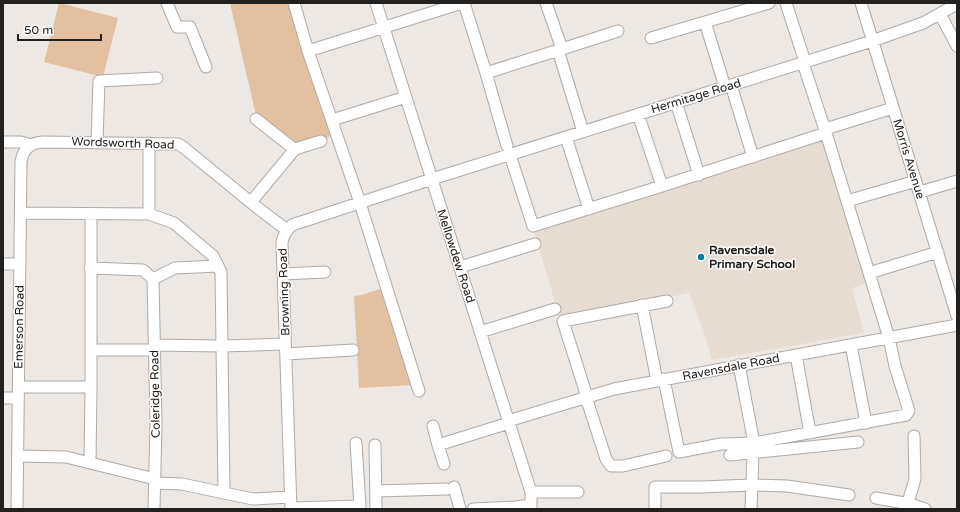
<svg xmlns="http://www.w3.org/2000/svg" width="960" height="512" font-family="'Varela Round',sans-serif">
<rect width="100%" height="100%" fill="#ede8e4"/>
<!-- built -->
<path fill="#e7dcd2" d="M 827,138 L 867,283 L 852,288 L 864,333 L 712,360 L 705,335 L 689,293 L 560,319 L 534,231 Z"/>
<!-- green -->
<path fill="#e2c0a0" d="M 59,3 L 118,18 L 103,77 L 44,62 Z
M 230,3 L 292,3 L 332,136 L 287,146 L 258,124 Z
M 380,289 L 414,385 L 359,388 L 354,296 L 361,295 Z"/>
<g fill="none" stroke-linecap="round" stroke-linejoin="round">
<defs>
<path id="minor" d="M 167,3 L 177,27 L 190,27 L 206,67
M 294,3 L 308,51 L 462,3
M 376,3 L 531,492 L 531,509
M 464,3 L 486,73 L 562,49
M 546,3 L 562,49 L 618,31
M 786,3 L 805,62
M 861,3 L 957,316
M 940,14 L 957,46
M 705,22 L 725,87
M 651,38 L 769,3
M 558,50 L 583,132
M 308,51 L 360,203 L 419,391
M 486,73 L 507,146
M 731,85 L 753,157
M 676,102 L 699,175
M 638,114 L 662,186
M 256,119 L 294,149
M 332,120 L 406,97
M 825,129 L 893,108
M 566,137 L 589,209
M 3,142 L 21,142 L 31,145
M 97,142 L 99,81 L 157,78
M 510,155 L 533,226 L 662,186 L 826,133 L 803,63
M 920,192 L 957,181
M 847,201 L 916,181
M 251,202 L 295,149 L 321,141
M 21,213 L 149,214 L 149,143
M 149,214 L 174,223 L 213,256 L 218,266 L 175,268 L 153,279
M 91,215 L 91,350 L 155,350
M 3,264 L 20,264
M 460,267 L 535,244
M 90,268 L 143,270 L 153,279
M 869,273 L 938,252
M 283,274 L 325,272
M 153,279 L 156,423 L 154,509
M 642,305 L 657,381
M 480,332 L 555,309
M 154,345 L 222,346 L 221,272 L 218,266
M 851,345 L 866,423
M 286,354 L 353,350
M 796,355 L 810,433
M 739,365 L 754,443
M 664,379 L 679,452 L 721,444 L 754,443 L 906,415 L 909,411 L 895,366 L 889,338 L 826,133
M 19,387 L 91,387 L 91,350
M 586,397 L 606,459 L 611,466 L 623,466 L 666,456
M 587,397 L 563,321 L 667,301
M 3,398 L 18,398
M 508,421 L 614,389 L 957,325
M 433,426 L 438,445 L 509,423
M 914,436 L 915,479 L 909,499 L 910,504 L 925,509
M 375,445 L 376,509
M 438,445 L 444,464
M 730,455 L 858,442
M 18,456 L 66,457 L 90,463 L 91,387
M 90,463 L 155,479
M 155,483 L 182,484 L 224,493 L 222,346 L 285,344
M 454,487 L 460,509
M 376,491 L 447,489
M 531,492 L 578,492
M 224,493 L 253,499 L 290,497
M 876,498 L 910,504
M 291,508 L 360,506 L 356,443
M 17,509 L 21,162 C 23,149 30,143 43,142 L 178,144 L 183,147 L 259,209 L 287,230
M 291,509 L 282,243 C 283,235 286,230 292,225 L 432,179 L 872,41 L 923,23 L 957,4
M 473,509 L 515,507 L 531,505
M 655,509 L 655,487 L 701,487 L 752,485 L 787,486 L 849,495
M 751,509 L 753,454"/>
</defs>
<!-- minor casing -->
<use href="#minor" stroke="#afaaa6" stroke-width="13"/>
<!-- minor -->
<use href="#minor" stroke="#fff" stroke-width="11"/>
</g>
<!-- markers -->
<circle fill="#007ca3" stroke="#fff" stroke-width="1.5" cx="701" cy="257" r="4"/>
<g text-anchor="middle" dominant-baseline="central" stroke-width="3" stroke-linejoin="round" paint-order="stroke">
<!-- street labels -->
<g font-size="12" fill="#23211f" stroke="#fff">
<text transform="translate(696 96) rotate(-17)">Hermitage Road</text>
<text transform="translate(123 143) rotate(2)">Wordsworth Road</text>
<text transform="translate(909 159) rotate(73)">Morris Avenue</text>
<text transform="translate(456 256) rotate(72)">Mellowdew Road</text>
<text transform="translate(284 292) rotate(-92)">Browning Road</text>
<text transform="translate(19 327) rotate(-89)">Emerson Road</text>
<text transform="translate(731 367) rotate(-11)">Ravensdale Road</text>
<text transform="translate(155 394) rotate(-91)">Coleridge Road</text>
</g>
<!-- poi labels -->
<g font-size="12" font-weight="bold" fill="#23211f" stroke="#fff" text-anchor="start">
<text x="709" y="250">Ravensdale<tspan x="709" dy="14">Primary School</tspan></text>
</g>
</g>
<!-- border -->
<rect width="960" height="512" fill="none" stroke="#23211f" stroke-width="8"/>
<!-- scale -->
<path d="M18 34v6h83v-6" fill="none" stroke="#23211f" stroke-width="2"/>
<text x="24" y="34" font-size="12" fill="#23211f" stroke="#ffffff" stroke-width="3" paint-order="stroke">50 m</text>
</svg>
